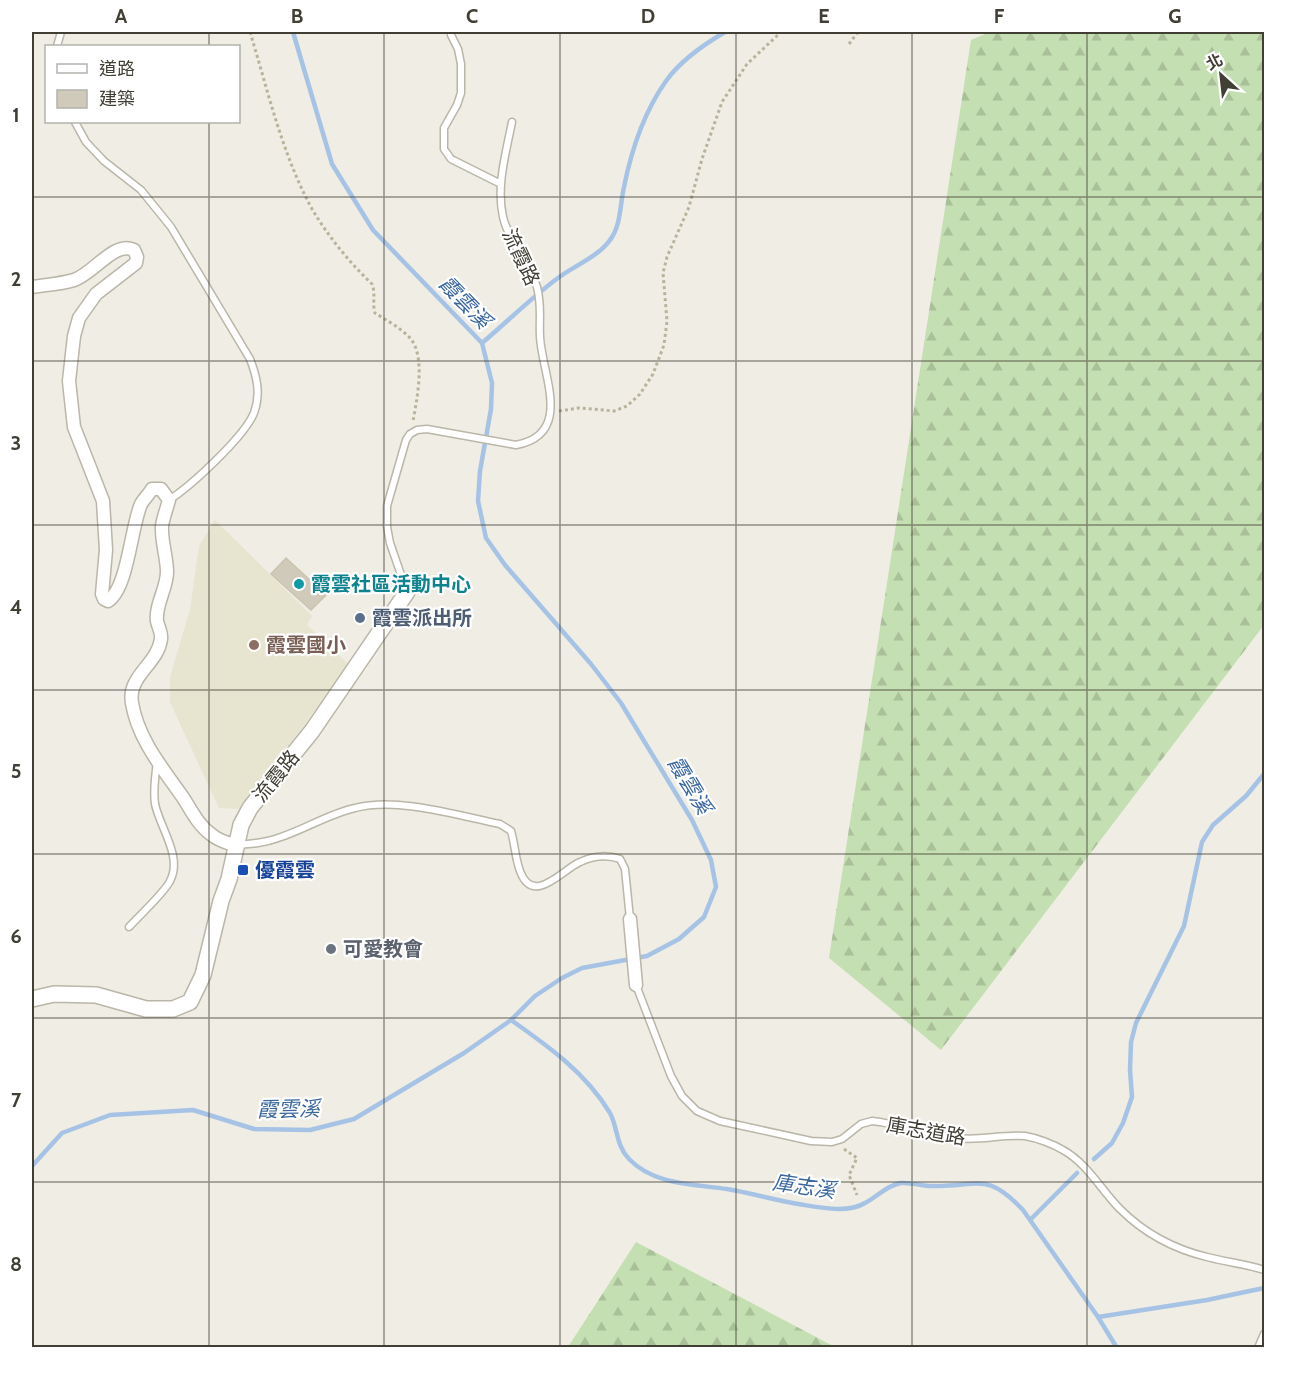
<svg xmlns="http://www.w3.org/2000/svg" width="1296" height="1379" font-family="Cabin,'Noto Sans TC',sans-serif">
<defs>
<pattern id="forest-firs" width="22" height="20" patternUnits="userSpaceOnUse" patternTransform="scale(1.5)"><rect width="22" height="20" fill="#c4dfb1"/><path d="M5 1l3.5 6h-7zM16 11l3.5 6h-7z" fill="#aac099"/></pattern>
</defs>
<rect width="100%" height="100%" fill="#efede4"/>
<!-- education -->
<path fill="#e7e4cf" d="M 215,520 L 312,616 L 307,625 L 349,665 L 241,809 L 219,808 L 170,702 L 170,677 L 190,610 L 199,546 Z"/>
<!-- forest -->
<path fill="url(#forest-firs)" d="M 990,32 L 1264,32 L 1264,625 L 941,1050 L 829,958 L 971,40 Z
M 636,1242 L 835,1347 L 568,1347 Z"/>
<g fill="none" stroke-linecap="round" stroke-linejoin="round">
<!-- stream -->
<path stroke="#a6c3e6" stroke-width="4.5" d="M 482,343 C 507,322 532,297 558,278 C 574,266 599,256 610,240 C 621,226 620,204 624,187 C 631,152 644,112 666,81 C 680,61 703,45 725,32
M 511,1020 C 548,1046 586,1073 610,1113 C 618,1128 616,1146 629,1159 C 654,1185 693,1184 727,1189 C 751,1193 774,1200 798,1204 C 818,1207 847,1214 865,1203 C 877,1197 887,1185 901,1183 C 911,1182 922,1186 932,1186 C 979,1187 986,1171 1023,1210 L 1098,1317 L 1117,1348
M 1094,1159 L 1112,1143 L 1123,1123 L 1132,1097 L 1130,1070 L 1131,1042 L 1136,1023 L 1184,926 L 1202,842 L 1213,825 L 1246,796 L 1264,774
M 32,1166 L 62,1133 L 110,1115 L 193,1110 L 254,1129 L 310,1130 L 354,1119 L 464,1053 L 511,1020 L 535,996 L 562,978 L 582,968 L 647,956 L 679,939 L 704,917 L 716,887 L 711,860 L 692,820 L 621,703 L 591,664 L 505,565 L 486,538 L 478,501 L 480,471 L 491,409 L 492,383 L 482,343 L 373,230 L 332,164 L 293,32
M 1030,1220 L 1077,1173
M 1098,1317 L 1207,1300 L 1264,1288"/>
</g>
<!-- building -->
<path fill="#d0cabb" stroke="#c9c3af" stroke-width="1.5" d="M 286,558 L 326,595 L 311,610 L 271,574 Z"/>
<g fill="none" stroke-linecap="round" stroke-linejoin="round">
<defs>
<path id="service" d="M 451,35 L 458,49 L 461,64 L 461,93 L 457,105 L 444,128 L 444,149 L 451,159 L 501,184
M 57,46 L 61,32
M 75,122 L 86,142 L 104,161 L 141,190 L 171,227 L 250,359 C 257,377 261,394 254,413 C 244,437 191,486 169,500
M 407,592 L 390,543 L 387,527 L 387,506 L 406,440 L 410,434 L 417,430 L 427,429 L 516,445 C 574,434 542,375 540,337 C 539,319 542,306 537,287 C 529,263 509,242 503,217 C 496,186 506,153 512,122
M 237,845 C 251,844 265,843 278,838 C 304,830 328,814 355,808 C 398,797 456,815 500,824 L 511,831 C 515,844 515,858 520,871 C 533,907 563,869 580,862 C 593,856 606,854 620,859 L 625,869 L 630,919
M 129,927 C 139,916 165,892 170,881 C 183,857 160,828 155,804 C 153,790 155,776 157,762
M 636,985 L 671,1076 L 682,1096 L 697,1111 L 720,1121 L 811,1141 L 832,1142 L 842,1139 L 861,1124 L 872,1121 C 901,1124 928,1135 957,1138 C 980,1141 1002,1134 1025,1136 C 1037,1138 1053,1144 1063,1150 C 1088,1164 1101,1190 1120,1209 C 1144,1233 1174,1249 1207,1257 C 1226,1262 1246,1264 1264,1270
M 1258,1348 L 1264,1334"/>
<path id="minor" d="M 32,287 C 45,285 61,284 74,280 C 93,274 115,240 134,250 L 137,257 L 136,263 L 96,294 L 79,318 L 74,336 L 69,381 L 74,427 L 103,501 L 106,550 L 102,594 L 104,599 L 108,601 C 128,588 131,527 141,504 C 144,499 149,494 152,489 L 161,489 L 169,500 C 167,508 163,518 162,526 C 161,541 167,557 167,572 C 167,588 155,605 157,621 C 158,627 162,632 161,639 C 158,664 127,676 132,703 C 138,740 164,770 184,799 C 192,812 199,826 212,835 C 219,841 228,843 237,846
M 630,919 L 636,985"/>
<path id="tertiary" d="M 32,999 L 54,994 L 96,995 L 146,1009 L 173,1009 L 190,1002 L 203,975 L 221,901 L 229,879 L 241,825 L 250,808 L 312,731 L 407,592"/>
</defs>
<!-- service casing -->
<use href="#service" stroke="#bab6a8" stroke-width="9"/>
<!-- minor casing -->
<use href="#minor" stroke="#bab6a8" stroke-width="15"/>
<!-- tertiary casing -->
<use href="#tertiary" stroke="#bab6a8" stroke-width="18"/>
<!-- path -->
<path stroke="#bab39b" stroke-width="3" stroke-dasharray="3 3" stroke-linecap="butt" d="M 250,32 C 268,91 282,154 312,209 C 328,236 349,262 372,284 C 376,294 372,304 375,313 C 386,320 401,328 410,338 C 426,356 417,399 413,421
M 849,44 L 858,32
M 559,411 L 579,408 L 614,411 L 627,406 L 640,394 L 653,374 L 664,345 L 667,321 L 663,273 L 667,257 L 689,207 L 702,159 L 722,102 L 747,64 L 781,32
M 844,1149 L 857,1158 L 849,1175 L 857,1195"/>
<!-- service -->
<use href="#service" stroke="#fff" stroke-width="6"/>
<!-- minor -->
<use href="#minor" stroke="#fff" stroke-width="12"/>
<!-- tertiary -->
<use href="#tertiary" stroke="#fff" stroke-width="15"/>
</g>
<!-- grid -->
<path fill="none" stroke="#413e34" stroke-width="1.5" stroke-opacity="0.55" d="M 209,32 L 209,46M 384,32 L 384,1348M 560,32 L 560,1348M 736,32 L 736,1348M 912,32 L 912,1348M 1087,32 L 1087,1348M 209,122 L 209,1348M 32,197 L 1264,197M 32,361 L 1264,361M 32,525 L 1264,525M 32,690 L 1264,690M 32,854 L 1264,854M 32,1018 L 1264,1018M 32,1182 L 1264,1182"/>
<!-- markers -->
<circle fill="#0f9aa8" stroke="#fff" stroke-width="2" cx="299" cy="584" r="6"/>
<circle fill="#5c6f8a" stroke="#fff" stroke-width="2" cx="360" cy="618" r="6"/>
<circle fill="#8d6e63" stroke="#fff" stroke-width="2" cx="254" cy="645" r="6"/>
<rect fill="#1a4fb4" stroke="#fff" stroke-width="2" x="237" y="864" width="12" height="12" rx="3"/>
<circle fill="#6b7280" stroke="#fff" stroke-width="2" cx="331" cy="949" r="6"/>
<g text-anchor="middle" dominant-baseline="central" stroke-width="4.5" stroke-linejoin="round" paint-order="stroke">
<!-- street labels -->
<g font-size="20" fill="#413e34" stroke="#fff">
<text transform="translate(521 257) rotate(65)">流霞路</text>
<text transform="translate(276 776) rotate(-51)">流霞路</text>
<text transform="translate(926 1131) rotate(10)">庫志道路</text>
</g>
<!-- culture labels -->
<g font-size="20" font-weight="bold" fill="#0d838f" stroke="#fff" text-anchor="start">
<text x="311" y="584">霞雲社區活動中心</text>
</g>
<!-- service labels -->
<g font-size="20" font-weight="bold" fill="#4e5e75" stroke="#fff" text-anchor="start">
<text x="372" y="618">霞雲派出所</text>
</g>
<!-- education labels -->
<g font-size="20" font-weight="bold" fill="#785e54" stroke="#fff" text-anchor="start">
<text x="266" y="645">霞雲國小</text>
</g>
<!-- transit labels -->
<g font-size="20" font-weight="bold" fill="#164399" stroke="#fff" text-anchor="start">
<text x="255" y="870">優霞雲</text>
</g>
<!-- worship labels -->
<g font-size="20" font-weight="bold" fill="#5b616d" stroke="#fff" text-anchor="start">
<text x="343" y="949">可愛教會</text>
</g>
<!-- water labels -->
<g font-size="21" font-style="italic" fill="#3b679f" stroke="#fff">
<text transform="translate(465 302) rotate(46)">霞雲溪</text>
<text transform="translate(690 785) rotate(59)">霞雲溪</text>
<text transform="translate(288 1109) rotate(-1)">霞雲溪</text>
<text transform="translate(804 1186) rotate(8)">庫志溪</text>
</g>
</g>
<!-- border -->
<rect width="1296" height="1379" fill="none" stroke="#ffffff" stroke-width="66"/>
<!-- legend -->
<rect x="45" y="45" width="195" height="78" fill="#ffffff" stroke="#b3b2ae" stroke-width="1.5"/>
<rect x="57" y="64" width="30" height="9" fill="#ffffff" stroke="#b3b2ae" stroke-width="1.5"/>
<text x="99" y="75" font-size="18" fill="#413e34">道路</text>
<rect x="57" y="90" width="30" height="18" fill="#d0cabb" stroke="#b3b2ae" stroke-width="1.5"/>
<text x="99" y="105" font-size="18" fill="#413e34">建築</text>
<!-- north arrow -->
<g transform="translate(1221 75) rotate(333)" stroke="#ffffff" stroke-width="4.5" paint-order="stroke">
<path d="M0-4.5L10 22L0 15L-10 22Z" fill="#413e34"/>
<text y="-9" font-size="16" font-weight="bold" text-anchor="middle" fill="#413e34">北</text>
</g>
<rect x="33" y="33" width="1230" height="1313" fill="none" stroke="#413e34" stroke-width="2"/>
<g font-size="20" text-anchor="middle" font-weight="bold" fill="#413e34">
<text x="121" y="23">A</text>
<text x="297" y="23">B</text>
<text x="472" y="23">C</text>
<text x="648" y="23">D</text>
<text x="824" y="23">E</text>
<text x="999" y="23">F</text>
<text x="1175" y="23">G</text>
<text x="16" y="122">1</text>
<text x="16" y="286">2</text>
<text x="16" y="450">3</text>
<text x="16" y="614">4</text>
<text x="16" y="778">5</text>
<text x="16" y="943">6</text>
<text x="16" y="1107">7</text>
<text x="16" y="1271">8</text>
</g>
</svg>
